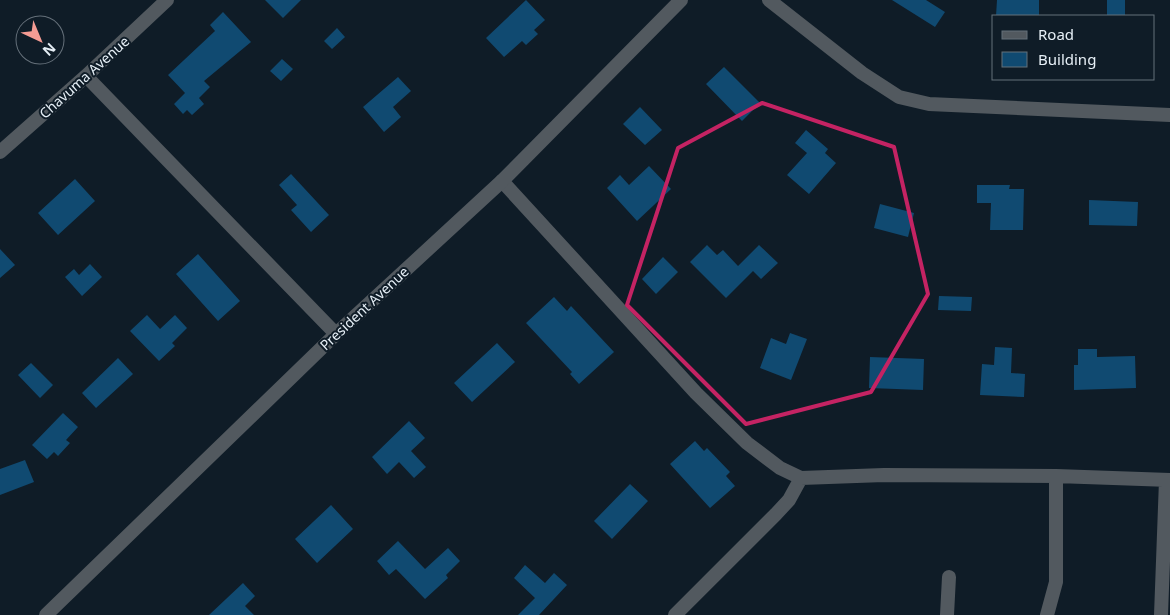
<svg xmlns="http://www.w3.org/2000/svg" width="1170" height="615" font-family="'Noto Sans',sans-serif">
<rect width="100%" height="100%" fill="#0f1c27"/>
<!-- building -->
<path fill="#104a71" d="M 265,0 L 301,0 L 283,18 Z
M 526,0 L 545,20 L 534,30 L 538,34 L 526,45 L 522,41 L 504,57 L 486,38 Z
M 892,0 L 926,0 L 945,12 L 935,27 Z
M 997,0 L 1039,0 L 1039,16 L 996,16 Z
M 1107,0 L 1125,0 L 1125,16 L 1107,16 Z
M 223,12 L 251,42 L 204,81 L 210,87 L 199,98 L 204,104 L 192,115 L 187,110 L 183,114 L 174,104 L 185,93 L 168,75 L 215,31 L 210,25 Z
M 337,28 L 345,37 L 332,49 L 324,41 Z
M 282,59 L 293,69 L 281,81 L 270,71 Z
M 724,67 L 760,103 L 742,121 L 706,84 Z
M 398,77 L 411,91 L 393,107 L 401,117 L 384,132 L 363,107 Z
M 640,107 L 662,130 L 645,145 L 623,124 Z
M 806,130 L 828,149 L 825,153 L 836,163 L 809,194 L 787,175 L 807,153 L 795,143 Z
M 649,166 L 671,189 L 637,221 L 607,188 L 620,175 L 629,185 Z
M 291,174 L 329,215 L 311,232 L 291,210 L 297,205 L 279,185 Z
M 75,179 L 95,201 L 58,235 L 38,213 Z
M 977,185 L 1010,185 L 1009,189 L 1024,189 L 1023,230 L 990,230 L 991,203 L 977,203 Z
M 1089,200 L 1138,202 L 1137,226 L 1089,225 Z
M 880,204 L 914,213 L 908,237 L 874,228 Z
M 707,245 L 717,255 L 723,250 L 738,266 L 759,245 L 778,263 L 761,279 L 753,271 L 726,298 L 690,262 Z
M 0,249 L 15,265 L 0,278 Z
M 198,254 L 240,301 L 218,321 L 176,274 Z
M 663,257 L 678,272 L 656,294 L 642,279 Z
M 90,264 L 102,277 L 82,296 L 65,277 L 74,269 L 79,275 Z
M 939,296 L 972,297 L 971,311 L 938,310 Z
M 554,297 L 567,311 L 571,306 L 614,352 L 579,384 L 570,374 L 572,372 L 526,323 Z
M 147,315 L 160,329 L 175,315 L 187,328 L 172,343 L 175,346 L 159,361 L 130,331 Z
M 790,333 L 807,339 L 791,380 L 760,368 L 771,338 L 786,344 Z
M 497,343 L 515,362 L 472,402 L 454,383 Z
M 995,347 L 1012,348 L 1011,373 L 1025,374 L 1024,397 L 980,395 L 982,364 L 994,365 Z
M 1078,349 L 1097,349 L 1097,357 L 1135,356 L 1136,388 L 1074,390 L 1074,365 L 1078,365 Z
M 870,357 L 924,359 L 923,390 L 869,388 Z
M 118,358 L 133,374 L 96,408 L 82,393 Z
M 31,363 L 53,385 L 40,398 L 18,375 Z
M 63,413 L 78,427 L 66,440 L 70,443 L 58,456 L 54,452 L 47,459 L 32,445 Z
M 409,421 L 425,438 L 411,451 L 426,467 L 414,478 L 399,462 L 387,474 L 372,457 Z
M 695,441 L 704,451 L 707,448 L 730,472 L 726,476 L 735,486 L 710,508 L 670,464 Z
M 25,460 L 34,482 L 0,495 L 0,469 Z
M 630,484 L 648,501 L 612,539 L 594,521 Z
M 331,505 L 353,529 L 317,563 L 295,539 Z
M 398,541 L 425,569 L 448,548 L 460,561 L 446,575 L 448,578 L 425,599 L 396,569 L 389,575 L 377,561 Z
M 525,565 L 545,583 L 554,573 L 567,585 L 539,615 L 518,615 L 535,598 L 514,578 Z
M 243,583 L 255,596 L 245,606 L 254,615 L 209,615 Z"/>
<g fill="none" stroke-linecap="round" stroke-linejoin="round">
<!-- minor -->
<path stroke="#52595f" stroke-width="14" d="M 769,0 L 862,73 L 899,97 L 929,104 L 1170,115
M 86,76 L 336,334
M 0,152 L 86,76 L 167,0
M 502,181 L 696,393 L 747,443 L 780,468 L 801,478 L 884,475 L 1056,476 L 1170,480
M 675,615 L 776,514 L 789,500 L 801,478
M 947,615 L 949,577
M 1047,615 L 1056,582 L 1056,476
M 1161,615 L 1166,480"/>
<!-- tertiary -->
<path stroke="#52595f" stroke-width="14" d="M 46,615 L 336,334 L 502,181 L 681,0"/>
</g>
<!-- marked area -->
<path fill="none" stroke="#c42363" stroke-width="4" stroke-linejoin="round" d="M 762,103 L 894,147 L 928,294 L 871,392 L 746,424 L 627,305 L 678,148 Z"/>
<g text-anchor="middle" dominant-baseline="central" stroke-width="4" stroke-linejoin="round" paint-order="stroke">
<!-- street labels -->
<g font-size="14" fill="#e6eff6" stroke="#0f1c27">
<text transform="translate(84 77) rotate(-42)">Chavuma Avenue</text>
<text transform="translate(364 308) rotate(-43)">President Avenue</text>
</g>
</g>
<!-- legend -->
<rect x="992" y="15" width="162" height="65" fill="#0f1c27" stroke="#65707a"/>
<rect x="1002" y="31" width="25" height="8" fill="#52595f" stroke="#65707a"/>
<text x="1038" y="40" font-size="15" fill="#e6eff6">Road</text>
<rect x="1002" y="52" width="25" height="15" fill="#104a71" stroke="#65707a"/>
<text x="1038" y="65" font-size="15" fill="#e6eff6">Building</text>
<!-- north arrow -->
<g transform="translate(40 40) rotate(136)"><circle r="24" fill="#0f1c27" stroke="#65707a"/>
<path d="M0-4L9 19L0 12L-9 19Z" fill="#f59c94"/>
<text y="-8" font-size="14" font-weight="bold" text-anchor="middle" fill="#e6eff6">N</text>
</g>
</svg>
